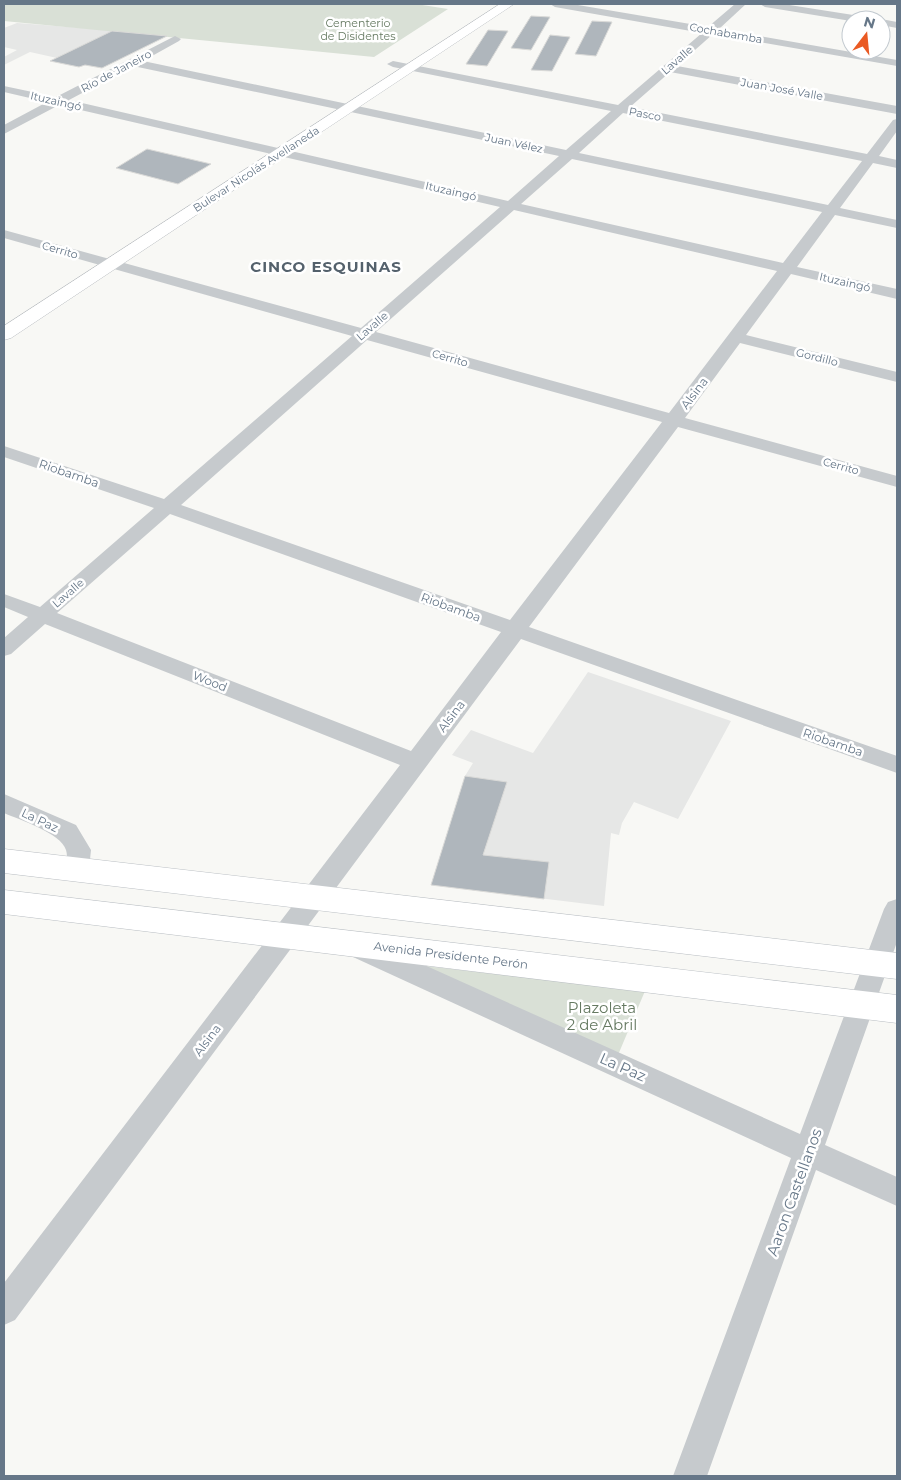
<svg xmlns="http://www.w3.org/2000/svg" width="901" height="1480" font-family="Montserrat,sans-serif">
<rect width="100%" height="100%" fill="#f8f8f5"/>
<!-- built -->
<path fill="#e6e7e6" d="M 17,23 L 95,29 L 167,36 L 102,68 L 30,52 L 4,65 L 4,57 L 17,50 L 4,47 L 4,28 Z
M 588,672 L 731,721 L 678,819 L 634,802 L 622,823 L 619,835 L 611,833 L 604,906 L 431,885 L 465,776 L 473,763 L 452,755 L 471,730 L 533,753 Z"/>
<!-- green -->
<path fill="#d9e0d6" d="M 4,4 L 416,4 L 448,9 L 374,57 L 4,21 Z
M 425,966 L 645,991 L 618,1055 Z"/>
<!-- building -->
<path fill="#afb6bc" stroke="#dadad8" d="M 531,16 L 550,17 L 531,50 L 511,48 Z
M 592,21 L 612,22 L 596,56 L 575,54 Z
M 488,30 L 508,31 L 487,66 L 466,64 Z
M 112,31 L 167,36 L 102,68 L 85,65 L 79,67 L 50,61 Z
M 550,35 L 570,37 L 552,71 L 531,70 Z
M 147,149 L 211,164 L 178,184 L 116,168 Z
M 465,776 L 507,782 L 483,855 L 549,862 L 544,899 L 431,885 Z"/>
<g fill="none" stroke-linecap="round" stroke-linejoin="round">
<defs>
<path id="secondary" d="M 4,849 L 897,953 L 897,979 L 4,873 Z
M 4,890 L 897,995 L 897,1023 L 4,914 Z"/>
<path id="primary" d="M 500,4 L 514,4 L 11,338 L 4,340 L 4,326 Z"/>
</defs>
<!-- secondary casing -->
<use href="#secondary" stroke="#b8bdc2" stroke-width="1"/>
<!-- primary casing -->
<use href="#primary" stroke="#b9bdc1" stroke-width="1"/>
<!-- minor -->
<path fill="#c6cacd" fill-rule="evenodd" d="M 550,4 L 572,4 L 708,27 L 735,4 L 746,4 L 719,29 L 897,60 L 897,66 L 713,34 L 677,66 L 897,106 L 897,114 L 670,72 L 630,107 L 867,154 L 893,120 L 897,119 L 897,131 L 879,156 L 897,160 L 897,168 L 873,163 L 840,208 L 897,220 L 897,228 L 835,215 L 797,267 L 897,289 L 897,299 L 791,274 L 746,335 L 897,372 L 897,382 L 740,343 L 685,418 L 897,476 L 897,487 L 678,427 L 529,627 L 897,756 L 897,773 L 521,639 L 15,1320 L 4,1325 L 4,1283 L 400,765 L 45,624 L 11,654 L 4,656 L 4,638 L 28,617 L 4,607 L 4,594 L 40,607 L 154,508 L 4,457 L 4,446 L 164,499 L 352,336 L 4,238 L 4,230 L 361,328 L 500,207 L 59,105 L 4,134 L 4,125 L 47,102 L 4,92 L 4,86 L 56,97 L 175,36 L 181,39 L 179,41 L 143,61 L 566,150 L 611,111 L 393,67 L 387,64 L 393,61 L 618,105 L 702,33 L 555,7 ZM 133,66 L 559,156 L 508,201 L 69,100 ZM 623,113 L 862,161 L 828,205 L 579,153 ZM 572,159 L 822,212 L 783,263 L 521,204 ZM 514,210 L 777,271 L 669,413 L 376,332 ZM 367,340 L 662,422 L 510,620 L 181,505 ZM 170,514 L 501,632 L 411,751 L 57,613 Z
M 760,4 L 783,4 L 866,17 L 871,20 L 851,21 L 765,7 Z
M 881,19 L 897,22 L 897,28 L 881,25 L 881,20 L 877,20 Z
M 4,794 L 76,825 L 91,850 L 89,869 L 86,876 L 77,879 L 68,876 C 63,865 69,859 66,850 C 61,833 20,820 4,813 Z
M 897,899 L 897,942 L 825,1145 L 897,1177 L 897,1206 L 816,1170 L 707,1476 L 673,1476 L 791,1158 L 353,957 L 349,949 L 353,941 L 362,938 L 371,941 L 800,1134 L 884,909 L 888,902 Z"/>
<!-- secondary -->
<use href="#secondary" fill="#fff" fill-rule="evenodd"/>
<!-- primary -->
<use href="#primary" fill="#fff" fill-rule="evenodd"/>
</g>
<g text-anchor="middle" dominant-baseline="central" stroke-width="5" stroke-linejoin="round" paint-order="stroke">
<!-- far-park labels -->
<g font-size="11" fill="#657961" stroke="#fff">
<text x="358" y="23">Cementerio<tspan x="358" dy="13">de Disidentes</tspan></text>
</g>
<!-- far-street labels -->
<g font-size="11" fill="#678" stroke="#fff">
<text transform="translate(726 33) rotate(10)">Cochabamba</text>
<text transform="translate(677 60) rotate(-41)">Lavalle</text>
<text transform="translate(116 71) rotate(-28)">Río de Janeiro</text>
<text transform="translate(782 89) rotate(10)">Juan José Valle</text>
<text transform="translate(56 101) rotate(13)">Ituzaingó</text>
<text transform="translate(645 114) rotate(11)">Pasco</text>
<text transform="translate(514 143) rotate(12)">Juan Vélez</text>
<text transform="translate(256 169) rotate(-33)">Bulevar Nicolás Avellaneda</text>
<text transform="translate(451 191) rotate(13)">Ituzaingó</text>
<text transform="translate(60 250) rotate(16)">Cerrito</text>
<text transform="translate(845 282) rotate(13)">Ituzaingó</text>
<text transform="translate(372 326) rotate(-41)">Lavalle</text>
<text transform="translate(817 357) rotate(14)">Gordillo</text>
<text transform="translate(450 358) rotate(16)">Cerrito</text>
<text transform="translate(841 466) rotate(15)">Cerrito</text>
<text transform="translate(68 593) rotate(-41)">Lavalle</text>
</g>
<!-- street labels -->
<g font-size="12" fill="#678" stroke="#fff">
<text transform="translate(694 393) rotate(-53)">Alsina</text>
<text transform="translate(69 473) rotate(19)">Riobamba</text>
<text transform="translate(451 607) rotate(20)">Riobamba</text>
<text transform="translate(210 681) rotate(22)">Wood</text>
<text transform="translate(451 716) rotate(-53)">Alsina</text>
<text transform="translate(833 742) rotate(19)">Riobamba</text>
<text transform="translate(40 820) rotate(25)">La Paz</text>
<text transform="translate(451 955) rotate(7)">Avenida Presidente Perón</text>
<text transform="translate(207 1040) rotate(-53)">Alsina</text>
</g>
<!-- far-district labels -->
<g font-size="15" font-weight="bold" letter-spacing="1" fill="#54616c" stroke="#fff">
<text x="326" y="266">CINCO ESQUINAS</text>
</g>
<!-- near-park labels -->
<g font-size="15" fill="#657961" stroke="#fff">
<text x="602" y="1007">Plazoleta<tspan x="602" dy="17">2 de Abril</tspan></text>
</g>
<!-- near-street labels -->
<g font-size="15" fill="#678" stroke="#fff">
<text transform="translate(623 1067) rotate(24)">La Paz</text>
<text transform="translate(794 1192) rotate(-70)">Aaron Castellanos</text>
</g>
</g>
<!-- border -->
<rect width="901" height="1480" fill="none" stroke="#667788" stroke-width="10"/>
<!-- north arrow -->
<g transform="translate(866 35) rotate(16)"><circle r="24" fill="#ffffff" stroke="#c2c9cf"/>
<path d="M0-4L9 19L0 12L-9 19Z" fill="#ea5a23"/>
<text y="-8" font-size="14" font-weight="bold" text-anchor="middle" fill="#667788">N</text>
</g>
</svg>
